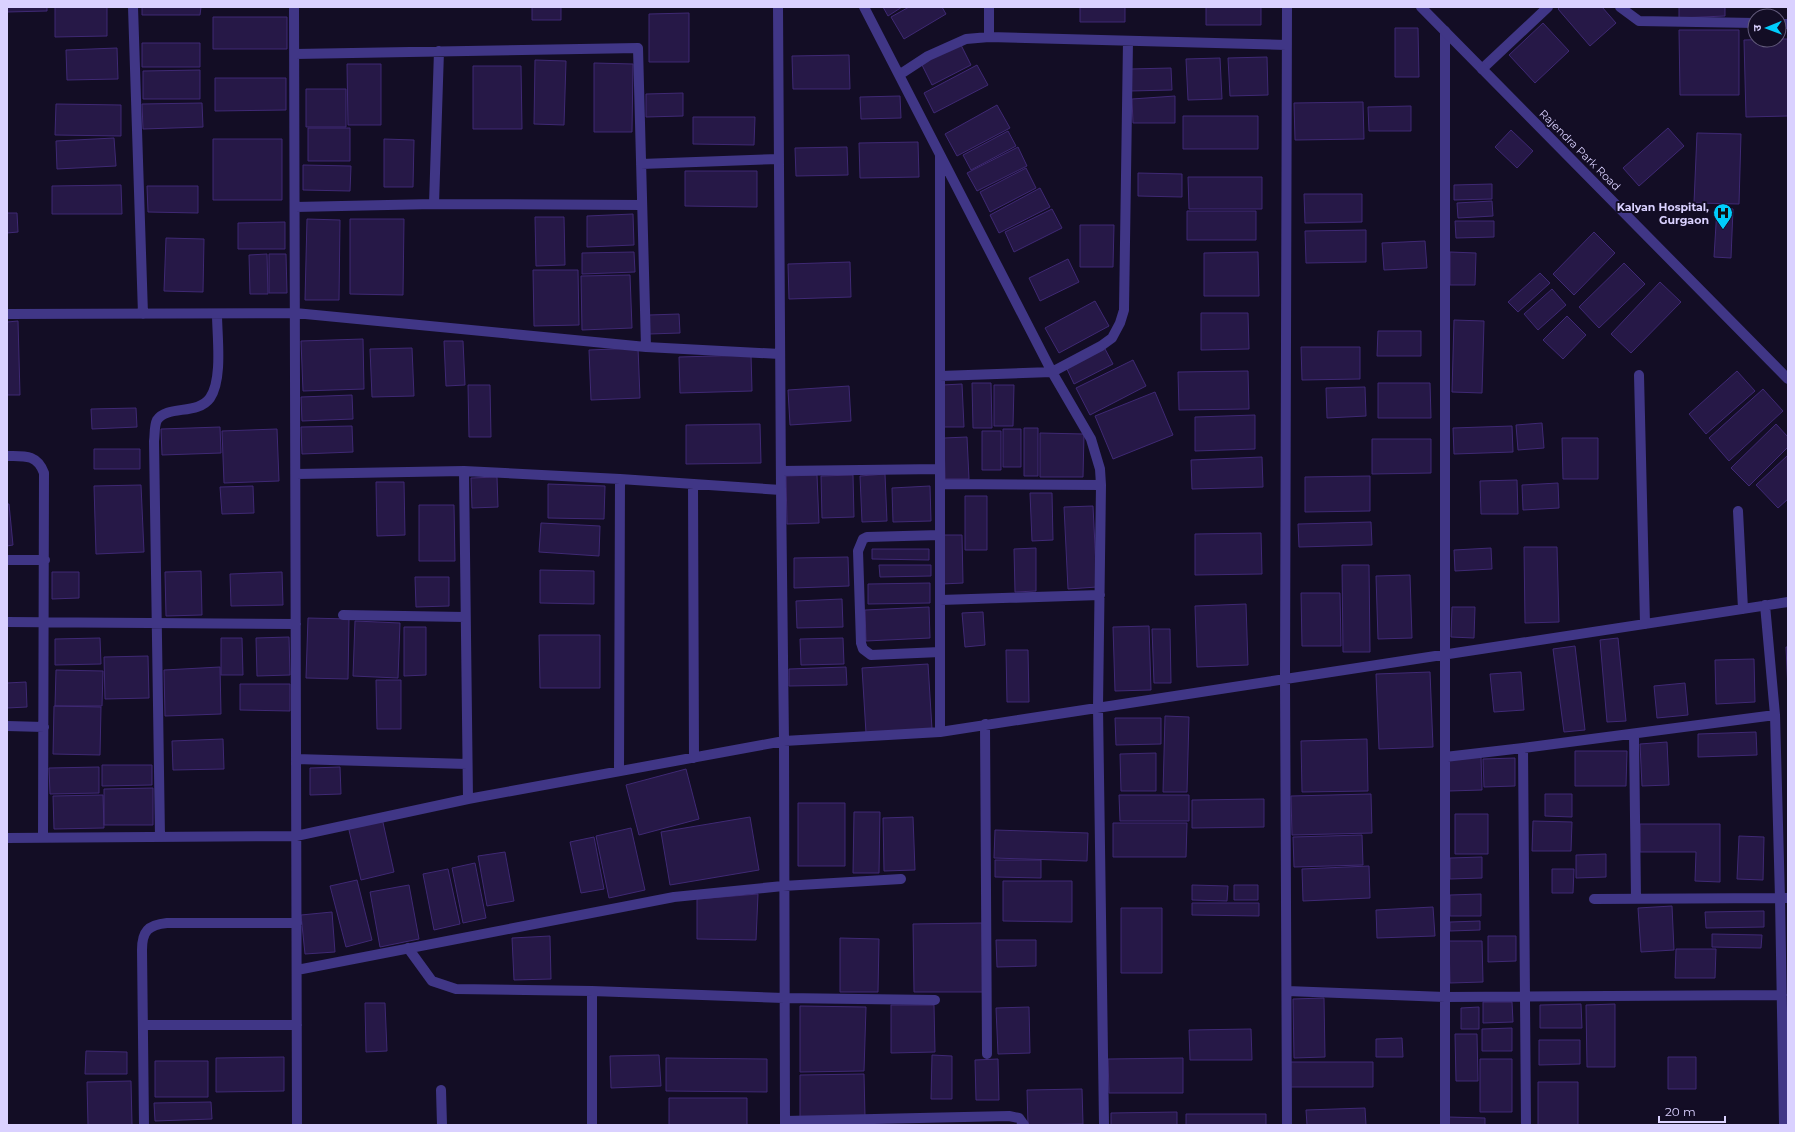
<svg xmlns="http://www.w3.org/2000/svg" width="1795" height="1132" font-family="Montserrat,'Noto Sans Devanagari',sans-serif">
<rect width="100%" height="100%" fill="#130d25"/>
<!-- building -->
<path fill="#261847" stroke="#3f2974" d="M 7,7 L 47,7 L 47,11 L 7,12 Z
M 55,7 L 107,7 L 107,36 L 55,37 Z
M 142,7 L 201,7 L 200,15 L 142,15 Z
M 532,7 L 561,7 L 561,20 L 532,20 Z
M 883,7 L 902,7 L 888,16 Z
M 909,7 L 942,7 L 946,14 L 904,39 L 891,17 Z
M 1080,7 L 1125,7 L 1125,22 L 1080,22 Z
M 1206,7 L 1261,7 L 1261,25 L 1206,25 Z
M 1560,7 L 1602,7 L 1616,23 L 1590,46 L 1558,9 Z
M 1679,7 L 1725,7 L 1725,16 L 1679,18 Z
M 689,13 L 689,62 L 649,62 L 649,14 Z
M 213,17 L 287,17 L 287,49 L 213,49 Z
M 1543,23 L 1569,51 L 1535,83 L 1509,55 Z
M 1395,28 L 1418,28 L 1419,77 L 1395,77 Z
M 1679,30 L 1739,30 L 1739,95 L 1680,95 Z
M 1779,39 L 1788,39 L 1788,116 L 1746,117 L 1744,40 Z
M 142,43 L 200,43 L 200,67 L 142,67 Z
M 960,43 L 971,65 L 932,85 L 921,63 Z
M 117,48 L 118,79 L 67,80 L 66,50 Z
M 849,55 L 850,89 L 793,89 L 792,56 Z
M 1267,57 L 1268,95 L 1230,96 L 1228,58 Z
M 1220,58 L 1222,99 L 1188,100 L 1186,59 Z
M 535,60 L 566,61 L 564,125 L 534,124 Z
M 594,63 L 633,64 L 632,132 L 594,132 Z
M 347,64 L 381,64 L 381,125 L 348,125 Z
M 977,65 L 988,85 L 934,113 L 924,93 Z
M 473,66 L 521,66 L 522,129 L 473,129 Z
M 1171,68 L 1172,90 L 1130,91 L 1130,69 Z
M 200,70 L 200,99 L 143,99 L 143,71 Z
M 215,78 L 286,78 L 286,110 L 215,111 Z
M 306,89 L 346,89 L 346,127 L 306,127 Z
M 683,93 L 683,116 L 646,117 L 646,94 Z
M 900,96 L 901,118 L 861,119 L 860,97 Z
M 1175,96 L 1175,123 L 1133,123 L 1132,99 Z
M 1363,102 L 1364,139 L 1295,140 L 1294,103 Z
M 202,103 L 203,127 L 143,129 L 142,104 Z
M 56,104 L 121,105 L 121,136 L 55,135 Z
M 997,105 L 1010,128 L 957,156 L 945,134 Z
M 1411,106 L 1411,131 L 1369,131 L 1368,107 Z
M 1183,116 L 1258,116 L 1258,149 L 1183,149 Z
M 693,117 L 755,117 L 754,145 L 693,144 Z
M 308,128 L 350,128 L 350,161 L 308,161 Z
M 1668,128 L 1684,146 L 1639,186 L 1623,168 Z
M 1511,130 L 1533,151 L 1517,168 L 1495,147 Z
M 1008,131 L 1016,146 L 971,170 L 963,155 Z
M 1697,133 L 1741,134 L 1739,204 L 1694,203 Z
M 114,138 L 116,166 L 57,169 L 56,141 Z
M 213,139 L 282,139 L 282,200 L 213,200 Z
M 384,139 L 414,140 L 413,187 L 384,187 Z
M 918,142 L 919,177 L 860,178 L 859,143 Z
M 847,147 L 848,175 L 796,176 L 795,148 Z
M 1018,147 L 1027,166 L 977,191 L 967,173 Z
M 303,165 L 351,166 L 350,191 L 303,190 Z
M 1026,168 L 1036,188 L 990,212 L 980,192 Z
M 685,171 L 757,171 L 757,207 L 685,206 Z
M 1138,173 L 1182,174 L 1182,197 L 1138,196 Z
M 1188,177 L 1262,177 L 1262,209 L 1189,209 Z
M 1492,184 L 1492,199 L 1454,200 L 1454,185 Z
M 121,185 L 122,214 L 52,214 L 52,186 Z
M 147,186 L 198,186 L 198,213 L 148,212 Z
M 1040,188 L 1050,207 L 999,233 L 990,215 Z
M 1304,194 L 1362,194 L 1362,222 L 1305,223 Z
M 1492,201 L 1493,216 L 1458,218 L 1457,203 Z
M 1717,208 L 1733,209 L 1731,258 L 1714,257 Z
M 1052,209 L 1062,228 L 1014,252 L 1005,232 Z
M 1187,211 L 1256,211 L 1256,240 L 1187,240 Z
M 7,213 L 17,213 L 18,232 L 7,233 Z
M 633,214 L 634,245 L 587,247 L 587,216 Z
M 535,217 L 564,217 L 565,265 L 536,266 Z
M 307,219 L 340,220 L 339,300 L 305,300 Z
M 350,219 L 404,219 L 403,295 L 350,294 Z
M 1455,221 L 1494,221 L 1494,237 L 1456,238 Z
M 285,222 L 285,249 L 238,249 L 238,223 Z
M 1080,225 L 1114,225 L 1113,267 L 1080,267 Z
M 1366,230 L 1366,262 L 1306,263 L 1305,231 Z
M 1594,232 L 1615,253 L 1574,295 L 1553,274 Z
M 166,238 L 204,239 L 203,292 L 164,291 Z
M 1425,241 L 1427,268 L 1384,270 L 1382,243 Z
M 634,252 L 635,272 L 582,274 L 582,253 Z
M 1258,252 L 1259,296 L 1204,296 L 1204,253 Z
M 1450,252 L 1476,253 L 1475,285 L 1450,285 Z
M 267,254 L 268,294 L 250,294 L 249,255 Z
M 269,254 L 286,254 L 287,293 L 269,293 Z
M 1068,259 L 1079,282 L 1040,301 L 1029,278 Z
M 850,262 L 851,297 L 789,299 L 788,264 Z
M 1624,263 L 1645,284 L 1599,328 L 1579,307 Z
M 533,270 L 578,270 L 579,325 L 534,326 Z
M 1540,273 L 1550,283 L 1518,312 L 1508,302 Z
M 630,275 L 632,328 L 582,330 L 581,276 Z
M 1660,282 L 1681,302 L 1631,353 L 1611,334 Z
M 1552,289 L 1566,305 L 1538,330 L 1524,314 Z
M 1095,301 L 1109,326 L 1059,353 L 1045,328 Z
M 1201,313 L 1248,313 L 1249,349 L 1201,350 Z
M 679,314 L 680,333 L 649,334 L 649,315 Z
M 1567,316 L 1586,335 L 1563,359 L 1543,340 Z
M 1454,320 L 1484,321 L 1482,393 L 1452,392 Z
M 18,321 L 20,395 L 7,395 L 7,322 Z
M 1378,331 L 1421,331 L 1421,356 L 1377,356 Z
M 363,339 L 364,389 L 303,391 L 301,341 Z
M 444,341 L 463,341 L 465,385 L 446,386 Z
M 1104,347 L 1113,364 L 1074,384 L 1066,367 Z
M 1301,347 L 1360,347 L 1360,379 L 1302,380 Z
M 412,348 L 414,396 L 372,397 L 370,349 Z
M 638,348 L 640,398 L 591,400 L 589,350 Z
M 751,355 L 752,391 L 680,393 L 679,357 Z
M 1133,360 L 1146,386 L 1090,415 L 1076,388 Z
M 1248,371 L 1249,409 L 1179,410 L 1178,372 Z
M 1737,371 L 1755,391 L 1706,434 L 1689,414 Z
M 972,383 L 991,383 L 992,428 L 973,428 Z
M 1378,383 L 1430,383 L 1431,418 L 1378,418 Z
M 962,384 L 964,427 L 944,427 L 942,385 Z
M 468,385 L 490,385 L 491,437 L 469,437 Z
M 994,385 L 1014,385 L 1013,426 L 994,426 Z
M 849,386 L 851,421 L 790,425 L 788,390 Z
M 1365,387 L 1366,416 L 1327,418 L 1326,388 Z
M 1763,389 L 1783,411 L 1729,461 L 1709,438 Z
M 1155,392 L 1173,435 L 1113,459 L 1095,416 Z
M 352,395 L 353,419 L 302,421 L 301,397 Z
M 136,408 L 137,427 L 92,429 L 91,409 Z
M 1255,415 L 1255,449 L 1195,451 L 1195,417 Z
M 1542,423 L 1544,448 L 1518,450 L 1516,425 Z
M 760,424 L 761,463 L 686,464 L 686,425 Z
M 1776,424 L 1788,437 L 1788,447 L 1749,486 L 1731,468 Z
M 352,426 L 353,452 L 302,454 L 301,427 Z
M 1512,426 L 1513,452 L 1454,454 L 1453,428 Z
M 220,427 L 221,453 L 162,455 L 161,429 Z
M 1024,428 L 1038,428 L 1038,476 L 1024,476 Z
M 277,429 L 279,481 L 224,483 L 222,431 Z
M 1003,429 L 1021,429 L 1021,467 L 1003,467 Z
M 982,431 L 1001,431 L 1001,470 L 982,470 Z
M 1040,433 L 1084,434 L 1083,477 L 1040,477 Z
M 967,437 L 969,479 L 945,479 L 944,438 Z
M 1562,438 L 1598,438 L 1598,479 L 1563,479 Z
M 1372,439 L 1431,439 L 1431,473 L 1372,474 Z
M 94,449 L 140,449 L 140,469 L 94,469 Z
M 1788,455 L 1788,499 L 1778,508 L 1756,485 Z
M 1262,457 L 1263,487 L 1192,489 L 1191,460 Z
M 885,474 L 887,521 L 862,522 L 860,476 Z
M 817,475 L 819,523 L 787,524 L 786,476 Z
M 853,475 L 854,517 L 822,518 L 821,476 Z
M 1370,476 L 1370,511 L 1305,512 L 1305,477 Z
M 497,477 L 498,507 L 472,508 L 471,478 Z
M 1517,480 L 1518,514 L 1481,514 L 1480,481 Z
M 376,482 L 404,482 L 405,535 L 377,536 Z
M 1558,483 L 1559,508 L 1523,510 L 1522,485 Z
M 548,484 L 605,486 L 604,519 L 548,518 Z
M 141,485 L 144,552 L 96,554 L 94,486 Z
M 253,486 L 254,513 L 222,514 L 220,487 Z
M 930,486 L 931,521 L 893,522 L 892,488 Z
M 1030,493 L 1052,493 L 1053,540 L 1032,541 Z
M 965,496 L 987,496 L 987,550 L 965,550 Z
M 7,504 L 9,504 L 13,545 L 7,546 Z
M 419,505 L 454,505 L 455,561 L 419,561 Z
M 1093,506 L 1097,587 L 1068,589 L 1064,507 Z
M 1371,522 L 1372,545 L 1299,547 L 1298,524 Z
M 541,523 L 600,526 L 599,556 L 539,552 Z
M 1261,533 L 1262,574 L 1195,575 L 1195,534 Z
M 941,535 L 962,535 L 963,583 L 942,584 Z
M 1524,547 L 1557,547 L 1559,622 L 1525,623 Z
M 1036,548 L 1036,591 L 1015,592 L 1014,549 Z
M 1491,548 L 1492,569 L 1455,571 L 1454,550 Z
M 872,549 L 929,549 L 929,560 L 872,559 Z
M 848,557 L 849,586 L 794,588 L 794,558 Z
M 879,565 L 931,565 L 931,576 L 880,577 Z
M 1342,565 L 1369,565 L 1370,652 L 1343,652 Z
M 540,570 L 594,571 L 594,604 L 540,603 Z
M 201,571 L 202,615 L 166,616 L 165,572 Z
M 52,572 L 79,572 L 79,598 L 52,599 Z
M 282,572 L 283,605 L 231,606 L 230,574 Z
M 1410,575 L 1412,638 L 1378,639 L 1376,576 Z
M 415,577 L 449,577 L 449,606 L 416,607 Z
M 930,583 L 930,603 L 868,604 L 868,584 Z
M 1301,593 L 1340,593 L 1341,646 L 1302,646 Z
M 842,599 L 843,627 L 797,628 L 796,601 Z
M 1246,604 L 1248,665 L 1197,667 L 1195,606 Z
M 929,607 L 930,638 L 866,641 L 865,610 Z
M 1452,607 L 1475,607 L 1474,638 L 1451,637 Z
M 983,612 L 985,645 L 965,647 L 962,613 Z
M 308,618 L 349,619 L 348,679 L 306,678 Z
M 355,621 L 400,623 L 398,678 L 353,676 Z
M 1149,626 L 1151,690 L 1115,691 L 1113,627 Z
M 404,627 L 426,627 L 426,675 L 404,676 Z
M 1152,629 L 1170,629 L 1171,683 L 1154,683 Z
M 539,635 L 600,635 L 600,688 L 540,688 Z
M 289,637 L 290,675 L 257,676 L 256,638 Z
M 100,638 L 101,664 L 55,665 L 55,639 Z
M 221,638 L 242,638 L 243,675 L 221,675 Z
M 843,638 L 844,664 L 801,665 L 800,639 Z
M 1618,638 L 1626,721 L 1607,722 L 1600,640 Z
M 1575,646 L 1585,730 L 1564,732 L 1553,649 Z
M 1786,647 L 1788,647 L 1788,690 Z
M 1006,650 L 1028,650 L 1029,702 L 1007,702 Z
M 148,656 L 149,698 L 105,699 L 104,657 Z
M 1754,659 L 1755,702 L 1716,704 L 1715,660 Z
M 928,664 L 932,729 L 866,733 L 862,668 Z
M 220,667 L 221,714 L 165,716 L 164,670 Z
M 846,667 L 847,685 L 789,686 L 789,669 Z
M 56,670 L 103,671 L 102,706 L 55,706 Z
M 1430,672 L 1433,747 L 1379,749 L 1376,674 Z
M 1521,672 L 1524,710 L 1494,712 L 1490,674 Z
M 376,680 L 401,680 L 401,729 L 377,729 Z
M 26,682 L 27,707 L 7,708 L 7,683 Z
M 1685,683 L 1688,715 L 1657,718 L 1654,686 Z
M 240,684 L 290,684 L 290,711 L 240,710 Z
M 54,706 L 101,707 L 100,755 L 53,754 Z
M 1165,716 L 1189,717 L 1187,792 L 1163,792 Z
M 1115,718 L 1161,718 L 1161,744 L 1116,745 Z
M 1756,732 L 1757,755 L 1698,757 L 1698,734 Z
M 223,739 L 224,769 L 173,770 L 172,741 Z
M 1367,739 L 1368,791 L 1302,792 L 1301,741 Z
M 1667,742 L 1669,785 L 1642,786 L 1640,744 Z
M 1575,751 L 1627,751 L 1626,786 L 1575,786 Z
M 1156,753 L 1156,791 L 1121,791 L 1120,754 Z
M 1481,757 L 1482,790 L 1449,791 L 1448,758 Z
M 1515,758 L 1515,786 L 1484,787 L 1483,759 Z
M 102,765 L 152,765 L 152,785 L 102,786 Z
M 99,767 L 99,793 L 50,794 L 49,768 Z
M 340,767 L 341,794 L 310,795 L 310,768 Z
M 686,769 L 699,819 L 639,835 L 626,785 Z
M 153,788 L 153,825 L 104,825 L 104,789 Z
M 1371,794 L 1372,833 L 1292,835 L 1291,796 Z
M 1545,794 L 1572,794 L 1572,817 L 1545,816 Z
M 103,795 L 104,828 L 54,829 L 53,796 Z
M 1119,795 L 1189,795 L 1189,821 L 1120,821 Z
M 1264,799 L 1264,827 L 1192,828 L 1192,800 Z
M 798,803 L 845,803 L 845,866 L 798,866 Z
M 854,812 L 880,812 L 879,873 L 853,873 Z
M 1455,814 L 1488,814 L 1488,854 L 1455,854 Z
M 750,817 L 759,870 L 670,885 L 661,832 Z
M 913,817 L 915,870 L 884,871 L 883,818 Z
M 382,818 L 394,872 L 361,880 L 348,826 Z
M 1533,821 L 1572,822 L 1571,851 L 1532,851 Z
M 1113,823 L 1187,823 L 1186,857 L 1113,857 Z
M 1640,824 L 1720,824 L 1720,882 L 1695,881 L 1696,852 L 1640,852 Z
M 631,828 L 645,890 L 609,898 L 596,836 Z
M 995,830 L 1088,833 L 1087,861 L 994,858 Z
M 1362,835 L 1363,865 L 1294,867 L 1293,837 Z
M 1739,836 L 1764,837 L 1763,880 L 1737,879 Z
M 594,837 L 604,889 L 581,893 L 570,842 Z
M 505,852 L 514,901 L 487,906 L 478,856 Z
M 1606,854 L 1606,877 L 1576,878 L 1576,855 Z
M 1482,857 L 1482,878 L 1450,879 L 1450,858 Z
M 995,860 L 1041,860 L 1041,878 L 995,877 Z
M 475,863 L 486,918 L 463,923 L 452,868 Z
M 1369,866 L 1370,898 L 1303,901 L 1302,869 Z
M 448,869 L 460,924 L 434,930 L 423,874 Z
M 1552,869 L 1574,869 L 1573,893 L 1552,893 Z
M 357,880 L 372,940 L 346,947 L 330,886 Z
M 1003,881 L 1072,881 L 1072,922 L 1003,921 Z
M 409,885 L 419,939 L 380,947 L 370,892 Z
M 1192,885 L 1228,886 L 1227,901 L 1192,900 Z
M 1234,885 L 1258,885 L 1258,900 L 1234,900 Z
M 758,894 L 756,940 L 697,939 L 697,899 Z
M 1481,894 L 1481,916 L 1450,916 L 1450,895 Z
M 1192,903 L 1259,903 L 1259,916 L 1192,915 Z
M 1672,906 L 1674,950 L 1641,952 L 1638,908 Z
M 1433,907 L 1435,936 L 1377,938 L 1376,910 Z
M 1121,908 L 1162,908 L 1162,973 L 1121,973 Z
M 1764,911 L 1764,927 L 1706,928 L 1705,912 Z
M 332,912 L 335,952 L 305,954 L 301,915 Z
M 1480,921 L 1480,930 L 1450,931 L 1450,922 Z
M 982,923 L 983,992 L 914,992 L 913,924 Z
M 1712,934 L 1762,935 L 1761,948 L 1712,947 Z
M 550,936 L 551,979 L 514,980 L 512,938 Z
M 1488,936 L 1516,936 L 1516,961 L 1488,962 Z
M 840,938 L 879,939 L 878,992 L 840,992 Z
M 996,940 L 1036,940 L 1036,966 L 997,967 Z
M 1449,941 L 1482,941 L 1483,982 L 1450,983 Z
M 1676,949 L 1716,949 L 1715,978 L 1675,978 Z
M 1324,998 L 1325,1057 L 1294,1058 L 1293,999 Z
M 1483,1002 L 1512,1002 L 1513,1022 L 1483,1023 Z
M 365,1003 L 385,1003 L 387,1051 L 366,1052 Z
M 1581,1004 L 1582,1028 L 1540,1028 L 1540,1005 Z
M 1615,1004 L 1615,1067 L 1587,1067 L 1586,1005 Z
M 891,1005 L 934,1005 L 935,1052 L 891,1053 Z
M 800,1006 L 866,1007 L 864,1071 L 800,1072 Z
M 1029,1007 L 1030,1053 L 998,1054 L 996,1008 Z
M 1479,1007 L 1479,1029 L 1461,1029 L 1461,1008 Z
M 1512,1028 L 1512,1051 L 1482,1051 L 1482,1029 Z
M 1251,1029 L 1252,1060 L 1190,1060 L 1189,1030 Z
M 1455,1034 L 1477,1034 L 1478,1081 L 1456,1081 Z
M 1402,1038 L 1403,1057 L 1376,1057 L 1376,1039 Z
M 1539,1040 L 1580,1040 L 1580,1064 L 1539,1065 Z
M 86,1051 L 127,1052 L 127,1074 L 85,1074 Z
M 659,1055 L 661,1086 L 611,1088 L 610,1056 Z
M 932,1055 L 952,1056 L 952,1099 L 931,1099 Z
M 284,1057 L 284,1091 L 216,1092 L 216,1058 Z
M 1668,1057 L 1696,1057 L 1696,1089 L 1668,1089 Z
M 666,1058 L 767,1059 L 767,1092 L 666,1091 Z
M 1183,1058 L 1183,1093 L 1109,1093 L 1108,1059 Z
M 998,1059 L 999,1100 L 976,1100 L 975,1060 Z
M 1480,1059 L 1512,1059 L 1512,1112 L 1480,1112 Z
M 155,1061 L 208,1061 L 208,1097 L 155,1097 Z
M 1289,1062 L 1373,1062 L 1373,1087 L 1289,1087 Z
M 864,1074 L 865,1117 L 800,1118 L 800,1075 Z
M 131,1081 L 132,1125 L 88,1125 L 87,1082 Z
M 1538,1082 L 1578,1082 L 1578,1125 L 1538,1125 Z
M 1082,1089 L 1083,1124 L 1028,1125 L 1027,1090 Z
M 669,1098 L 747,1098 L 747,1125 L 669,1125 Z
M 211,1102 L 212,1119 L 155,1121 L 154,1103 Z
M 1365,1108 L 1366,1125 L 1307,1125 L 1306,1110 Z
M 1177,1112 L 1177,1125 L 1111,1125 L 1111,1113 Z
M 1186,1114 L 1266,1114 L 1266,1125 L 1186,1125 Z
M 1448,1117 L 1485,1118 L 1485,1125 L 1448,1125 Z"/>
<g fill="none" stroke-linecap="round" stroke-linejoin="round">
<!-- minor -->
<path stroke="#403686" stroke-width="10" d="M 133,7 L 143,314
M 294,7 L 297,1125
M 778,7 L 781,490 L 784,741 L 785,1125
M 864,7 L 1052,372 L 1091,439 L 1100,469 L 1101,485 L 1098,707 L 1104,1125
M 989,7 L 989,37
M 1287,7 L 1285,678 L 1287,1125
M 1620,7 L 1639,21 L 1755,23
M 1779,24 L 1788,24
M 1445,31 L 1445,1125
M 295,54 L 638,48 L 646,347
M 1482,69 L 1548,7
M 899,75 L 928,56 L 966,39 L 989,37 L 1286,45
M 940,155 L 940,732
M 641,164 L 779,159
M 434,204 L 439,51
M 295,207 L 434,204 L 642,205
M 7,314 L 295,313 L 646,347 L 780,354
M 1639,375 L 1645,624
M 940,376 L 1052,372 L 1101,346 L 1112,338 L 1120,323 L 1124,310 L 1128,41
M 7,456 C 24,456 37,454 44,473 L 43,837
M 464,471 L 620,479
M 781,471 L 940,469
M 296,474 L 464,471 L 468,799
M 693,484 L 694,758
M 940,484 L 1101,485
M 1738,511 L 1743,609
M 7,560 L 45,560
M 940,600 L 1100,595
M 1765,605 L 1775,715 L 1780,898 L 1784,1125
M 343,615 L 465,617
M 7,622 L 296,624
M 940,652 L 871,655 L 863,649 L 861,643 L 858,551 L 863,539 L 867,537 L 940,535
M 985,724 L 987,1054
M 7,726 L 44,727
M 1634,734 L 1636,899
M 1523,748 L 1526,1125
M 1445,757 L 1523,748 L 1775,715
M 296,759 L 467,764
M 619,771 L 620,479 L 781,490
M 160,837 L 154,441 C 155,435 154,426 157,420 C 167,405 198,415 210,398 C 223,379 217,336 217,314
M 7,838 L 296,836 L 468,799 L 784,741 L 940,732 L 1788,602
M 1594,899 L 1788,898
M 408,948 L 432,981 L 456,989 L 592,991 L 784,998 L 935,1000
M 297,970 L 674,897 L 783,886 L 901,879
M 592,991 L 592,1125
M 1287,991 L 1445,997 L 1782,995
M 143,1025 L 297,1025
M 441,1090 L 442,1125
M 785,1121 L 1009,1116 L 1019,1118 L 1024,1125
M 144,1125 L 142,950 C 142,931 148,925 167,923 L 297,923"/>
<!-- tertiary -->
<path stroke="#403686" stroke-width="10" d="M 1421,7 L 1788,379"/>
</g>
<!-- icons -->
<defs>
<symbol id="hospital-pin" viewBox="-11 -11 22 30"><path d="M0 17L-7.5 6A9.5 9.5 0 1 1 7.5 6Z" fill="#00cdfc" stroke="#130d25"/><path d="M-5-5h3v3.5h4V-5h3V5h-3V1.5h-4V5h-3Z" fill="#111"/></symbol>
</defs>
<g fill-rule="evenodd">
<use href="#hospital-pin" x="1712" y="202" width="22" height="30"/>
</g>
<g text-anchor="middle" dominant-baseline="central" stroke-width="4" stroke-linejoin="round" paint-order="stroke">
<!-- street labels -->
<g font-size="11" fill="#dad1ff" stroke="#130d25">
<text transform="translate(1580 150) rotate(45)">Rajendra Park Road</text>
</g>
<!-- poi labels -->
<g font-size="11" font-weight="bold" fill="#dad1ff" stroke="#130d25" text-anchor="end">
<text x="1709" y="207">Kalyan Hospital,<tspan x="1709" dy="13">Gurgaon</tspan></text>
</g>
</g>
<!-- border -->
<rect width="1795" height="1132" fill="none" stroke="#dad1ff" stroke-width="16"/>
<!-- north arrow -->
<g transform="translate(1767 28) rotate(269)"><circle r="19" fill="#130d25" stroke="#635b7c"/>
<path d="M0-3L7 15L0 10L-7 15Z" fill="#00cdfc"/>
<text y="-6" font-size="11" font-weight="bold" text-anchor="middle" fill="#dad1ff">उ</text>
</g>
<!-- scale -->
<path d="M1659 1116v6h66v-6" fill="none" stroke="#dad1ff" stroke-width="2"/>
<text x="1665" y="1116" font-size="12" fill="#dad1ff" stroke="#130d25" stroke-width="3" paint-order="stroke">20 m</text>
</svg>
